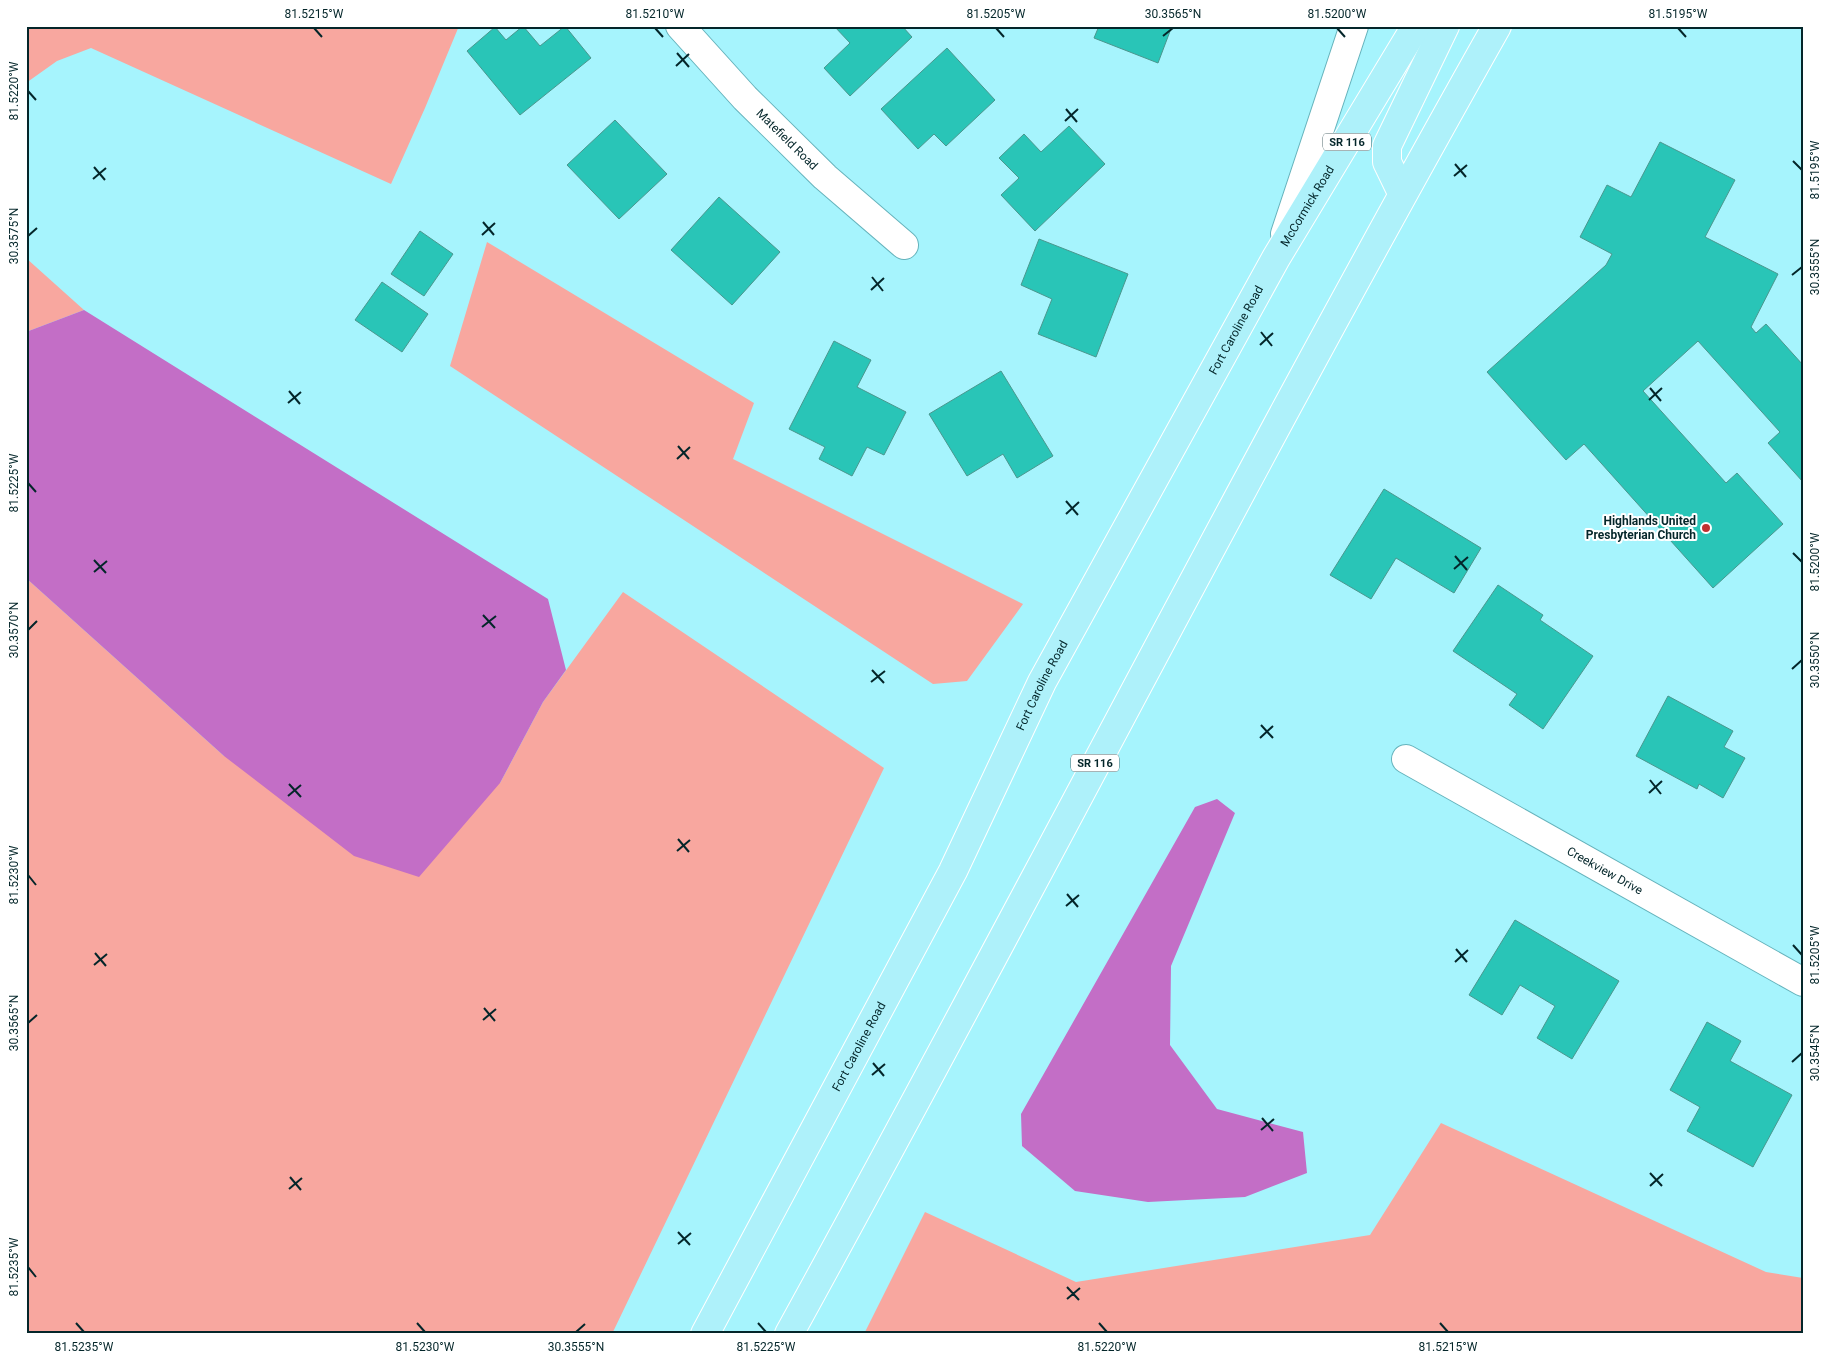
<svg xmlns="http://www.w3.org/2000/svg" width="1829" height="1360" font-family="Roboto,sans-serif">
<rect width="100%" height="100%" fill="#a6f4fd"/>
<!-- green -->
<path fill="#f8a79f" d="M 26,26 L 459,26 L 425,108 L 391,184 L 91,48 L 57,61 L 26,83 Z
M 487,242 L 754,403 L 733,459 L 1023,604 L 967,681 L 933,684 L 450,366 Z
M 26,258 L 84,310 L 26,332 Z
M 26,578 L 224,756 L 500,783 L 543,702 L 623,592 L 884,768 L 612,1334 L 26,1334 Z
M 1441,1123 L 1766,1272 L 1803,1278 L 1803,1334 L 864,1334 L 925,1212 L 1076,1282 L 1370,1235 Z"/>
<!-- water -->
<path fill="#c36ec6" d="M 84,310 L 548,599 L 566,670 L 543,702 L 500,783 L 419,877 L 354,856 L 224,756 L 26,578 L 26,332 Z
M 1217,799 L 1235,813 L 1171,966 L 1170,1045 L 1217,1109 L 1303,1132 L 1307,1173 L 1245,1197 L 1148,1202 L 1075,1191 L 1022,1146 L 1021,1114 L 1195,807 Z"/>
<!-- building -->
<path fill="#29c5b7" stroke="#4a978e" d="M 523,26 L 540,46 L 565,26 L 591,58 L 520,115 L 467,51 L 495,27 L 506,40 Z
M 834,26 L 902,26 L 912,37 L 850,96 L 824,68 L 850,43 Z
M 1099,26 L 1172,26 L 1158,63 L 1094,38 Z
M 947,48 L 995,100 L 946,146 L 934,134 L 918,149 L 881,109 Z
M 615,120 L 667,174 L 619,219 L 567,165 Z
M 1069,126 L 1105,164 L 1035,231 L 1001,195 L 1019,178 L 999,158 L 1024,134 L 1041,152 Z
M 1660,142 L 1735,180 L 1705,237 L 1778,274 L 1751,327 L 1756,333 L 1766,324 L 1803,365 L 1803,482 L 1768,443 L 1780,432 L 1698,341 L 1643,391 L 1726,483 L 1737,473 L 1783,524 L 1713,588 L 1584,444 L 1566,460 L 1487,372 L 1606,265 L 1612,254 L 1580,237 L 1607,185 L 1631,197 Z
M 719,197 L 780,252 L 732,305 L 671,250 Z
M 420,231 L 453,254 L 424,296 L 391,274 Z
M 1039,239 L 1128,274 L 1096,357 L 1038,334 L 1052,299 L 1021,285 Z
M 382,282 L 428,314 L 402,352 L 355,320 Z
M 834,341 L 871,360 L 857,387 L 906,412 L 884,455 L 867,447 L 852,476 L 819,459 L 825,447 L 789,429 Z
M 1001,371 L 1053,456 L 1017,478 L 1003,454 L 967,476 L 929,414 Z
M 1384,489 L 1481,548 L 1454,593 L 1396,558 L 1371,599 L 1330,575 Z
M 1498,585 L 1543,615 L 1540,620 L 1593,656 L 1543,729 L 1509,705 L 1517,694 L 1453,651 Z
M 1668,696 L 1733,731 L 1724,747 L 1745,758 L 1723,798 L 1699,784 L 1697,789 L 1636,756 Z
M 1515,920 L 1619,981 L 1572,1059 L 1537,1038 L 1555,1006 L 1520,985 L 1502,1015 L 1469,995 Z
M 1707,1022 L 1741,1041 L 1730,1061 L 1792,1095 L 1753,1167 L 1687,1131 L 1700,1107 L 1670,1090 Z"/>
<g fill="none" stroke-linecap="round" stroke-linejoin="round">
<defs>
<g id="minor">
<path id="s1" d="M 680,26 L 745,98 L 825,177 L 904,245"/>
<path d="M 1285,234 L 1354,26"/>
<path id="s2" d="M 1406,759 L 1803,982"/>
</g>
<g id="major">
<path d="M 1402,193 L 1387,162 L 1387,146 L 1445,26"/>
<path id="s3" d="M 705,1334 L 953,871 L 1042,682 L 1276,258 L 1416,26"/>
<path d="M 789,1334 C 1028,900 1253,458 1497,26"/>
</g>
</defs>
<!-- minor casing -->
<use href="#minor" stroke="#66b3bc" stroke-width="30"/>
<!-- major casing -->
<use href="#major" stroke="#fff" stroke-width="30"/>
<!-- minor -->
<use href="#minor" stroke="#fff" stroke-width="28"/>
<!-- major -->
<use href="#major" stroke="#aef1fa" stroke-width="28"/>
</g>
<!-- ticks -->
<path fill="none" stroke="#04262a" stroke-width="2" d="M 314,28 L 322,37M 655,28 L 663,37M 996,28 L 1004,37M 1337,28 L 1345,37M 1678,28 L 1686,37M 1163,36 L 1173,28M 677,53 L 689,67M 676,66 L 689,54M 28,91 L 36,100M 1066,109 L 1077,122M 1065,121 L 1078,109M 1793,161 L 1802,170M 1455,164 L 1466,177M 94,167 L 105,180M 1454,176 L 1467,165M 93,179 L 106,168M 483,222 L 494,235M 482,235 L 495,223M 28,236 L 37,228M 1792,275 L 1802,267M 872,277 L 883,291M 871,290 L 884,278M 1261,332 L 1272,346M 1260,345 L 1273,333M 1650,388 L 1661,401M 289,391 L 300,404M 1649,400 L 1662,388M 288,403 L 301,392M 678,446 L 689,459M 677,459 L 690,447M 28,483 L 36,492M 1066,501 L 1078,515M 1066,514 L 1079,502M 1793,553 L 1802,562M 1455,556 L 1467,570M 94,560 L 106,573M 1454,569 L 1468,557M 94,572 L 107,561M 483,615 L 495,628M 482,627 L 496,616M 28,630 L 37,621M 1792,669 L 1802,660M 872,670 L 884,683M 871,682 L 885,671M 1261,725 L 1273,738M 1260,738 L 1273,726M 1650,780 L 1661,794M 289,784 L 301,797M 1649,793 L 1662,781M 288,796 L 301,785M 678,839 L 689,852M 677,851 L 690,840M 28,875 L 36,885M 1067,894 L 1078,907M 1066,906 L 1079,895M 1793,945 L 1802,955M 1456,949 L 1467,962M 95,953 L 106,966M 1455,962 L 1468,950M 94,965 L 107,954M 484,1008 L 495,1021M 483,1020 L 496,1009M 28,1023 L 37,1015M 1792,1062 L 1802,1053M 873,1063 L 884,1076M 872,1075 L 885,1064M 1262,1118 L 1273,1131M 1261,1130 L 1274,1119M 1650,1173 L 1662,1186M 290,1177 L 301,1190M 1650,1186 L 1663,1174M 289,1189 L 302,1178M 678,1232 L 690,1245M 678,1244 L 691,1233M 28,1267 L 36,1277M 1067,1287 L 1079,1300M 1067,1299 L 1080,1288M 76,1323 L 84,1332M 417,1323 L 425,1332M 758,1323 L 766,1332M 1099,1323 L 1107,1332M 1440,1323 L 1448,1332M 576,1332 L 585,1324"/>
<!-- markers -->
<circle fill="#bf3030" stroke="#fff" stroke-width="2" cx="1706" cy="528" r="5"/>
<g text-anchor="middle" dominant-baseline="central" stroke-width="4" stroke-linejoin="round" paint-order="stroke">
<!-- shield labels -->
<g fill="#fff" stroke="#4f676a" stroke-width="1">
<rect x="1323" y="133.5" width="48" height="17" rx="4"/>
<rect x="1071" y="754.5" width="48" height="17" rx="4"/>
</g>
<g font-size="11" font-weight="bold" fill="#04262a">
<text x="1347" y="142">SR 116</text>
<text x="1095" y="763">SR 116</text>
</g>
<!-- street labels -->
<g font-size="12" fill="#04262a" stroke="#fff">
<text stroke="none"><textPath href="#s1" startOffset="156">Matefield Road</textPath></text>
<text stroke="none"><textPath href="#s3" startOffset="1279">McCormick Road</textPath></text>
<text stroke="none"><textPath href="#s3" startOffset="1136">Fort Caroline Road</textPath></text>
<text stroke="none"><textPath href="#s3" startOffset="731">Fort Caroline Road</textPath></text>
<text stroke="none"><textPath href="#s2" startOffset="228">Creekview Drive</textPath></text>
<text stroke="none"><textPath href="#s3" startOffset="326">Fort Caroline Road</textPath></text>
</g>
<!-- poi labels -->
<g font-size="12" font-weight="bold" fill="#04262a" stroke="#fff" text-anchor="end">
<text x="1696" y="521">Highlands United<tspan x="1696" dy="14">Presbyterian Church</tspan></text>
</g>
</g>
<!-- border -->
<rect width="1829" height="1360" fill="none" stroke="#ffffff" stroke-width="55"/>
<rect x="28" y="28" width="1774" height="1304" fill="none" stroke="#04262a" stroke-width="2"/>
<g font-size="12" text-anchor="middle" fill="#04262a">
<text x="314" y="18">81.5215°W</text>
<text x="655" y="18">81.5210°W</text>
<text x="996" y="18">81.5205°W</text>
<text x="1173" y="18">30.3565°N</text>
<text x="1337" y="18">81.5200°W</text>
<text x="1678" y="18">81.5195°W</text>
<text transform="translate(14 91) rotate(-90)" y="4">81.5220°W</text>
<text transform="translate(1815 170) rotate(-90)" y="4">81.5195°W</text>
<text transform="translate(14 236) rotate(-90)" y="4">30.3575°N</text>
<text transform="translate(1815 267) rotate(-90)" y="4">30.3555°N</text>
<text transform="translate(14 483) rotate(-90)" y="4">81.5225°W</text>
<text transform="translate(1815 562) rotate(-90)" y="4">81.5200°W</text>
<text transform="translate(14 630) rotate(-90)" y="4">30.3570°N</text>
<text transform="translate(1815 660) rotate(-90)" y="4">30.3550°N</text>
<text transform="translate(14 875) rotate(-90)" y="4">81.5230°W</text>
<text transform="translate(1815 955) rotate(-90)" y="4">81.5205°W</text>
<text transform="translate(14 1023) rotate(-90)" y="4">30.3565°N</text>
<text transform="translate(1815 1053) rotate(-90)" y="4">30.3545°N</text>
<text transform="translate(14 1267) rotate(-90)" y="4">81.5235°W</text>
<text x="84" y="1351">81.5235°W</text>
<text x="425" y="1351">81.5230°W</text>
<text x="576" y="1351">30.3555°N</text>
<text x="766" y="1351">81.5225°W</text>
<text x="1107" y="1351">81.5220°W</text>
<text x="1448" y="1351">81.5215°W</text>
</g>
</svg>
